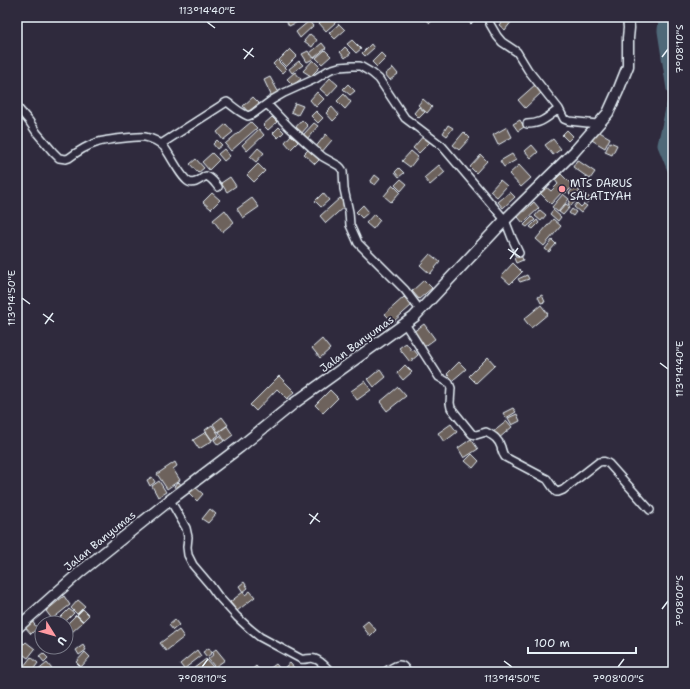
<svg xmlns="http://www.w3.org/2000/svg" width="690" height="689" font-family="'Shantell Sans',sans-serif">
<rect width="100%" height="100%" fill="#2f2a3d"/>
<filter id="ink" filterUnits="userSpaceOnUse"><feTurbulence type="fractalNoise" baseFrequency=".025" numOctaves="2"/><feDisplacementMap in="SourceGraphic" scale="8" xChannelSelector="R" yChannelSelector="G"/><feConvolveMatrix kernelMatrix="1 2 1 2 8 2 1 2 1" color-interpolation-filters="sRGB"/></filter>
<g filter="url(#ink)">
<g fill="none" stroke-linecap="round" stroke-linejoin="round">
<!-- river -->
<path stroke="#506979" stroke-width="13" d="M 665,17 L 664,31 L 673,89
M 673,105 L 664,145 L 673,167"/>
</g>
<!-- building -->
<path fill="#6d625c" stroke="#e8f1f8" d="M 293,17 L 303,17 L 304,19 L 289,26 L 286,20 Z
M 326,17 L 331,17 L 336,22 L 326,31 L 319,23 Z
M 423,17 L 435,17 L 430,23 Z
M 464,17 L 477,17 L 471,24 L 464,18 Z
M 505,17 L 507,17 L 512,21 L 505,30 L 499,25 Z
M 309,21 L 313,26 L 300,38 L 296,32 Z
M 339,24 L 345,30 L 335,39 L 329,33 Z
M 310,34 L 317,40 L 312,47 L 304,41 Z
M 352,40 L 361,49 L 356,53 L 347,44 Z
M 322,43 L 326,48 L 314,58 L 310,53 Z
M 371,44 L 374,48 L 365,56 L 362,53 Z
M 345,47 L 351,53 L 345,58 L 340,52 Z
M 290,49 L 297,56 L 286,67 L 279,60 Z
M 325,50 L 331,56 L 322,64 L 316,58 Z
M 308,51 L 313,59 L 307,62 L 302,54 Z
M 381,53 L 386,58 L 377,67 L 372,62 Z
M 277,60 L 286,69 L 282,73 L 273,64 Z
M 313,60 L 320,67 L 311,76 L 303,71 Z
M 299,61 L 303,65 L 292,73 L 289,69 Z
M 393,68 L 398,74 L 390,80 L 385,74 Z
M 295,72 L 301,79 L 293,85 L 287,79 Z
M 270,77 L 279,93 L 272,97 L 264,80 Z
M 330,78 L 338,85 L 328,96 L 320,89 Z
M 348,84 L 355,91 L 350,95 L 343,89 Z
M 536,84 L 542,92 L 525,108 L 518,100 Z
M 317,92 L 324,99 L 316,107 L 310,100 Z
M 344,94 L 351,102 L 345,109 L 337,101 Z
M 253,97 L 259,103 L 248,112 L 243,106 Z
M 423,99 L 432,107 L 427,113 L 418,105 Z
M 295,103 L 303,106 L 298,115 L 291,112 Z
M 332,107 L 339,115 L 333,121 L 326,113 Z
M 419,107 L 425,112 L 419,118 L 414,113 Z
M 316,111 L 323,118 L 318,123 L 311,116 Z
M 272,117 L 277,122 L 268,130 L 263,125 Z
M 302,120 L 308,126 L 300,135 L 294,129 Z
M 520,120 L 524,127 L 518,131 L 513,124 Z
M 251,122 L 257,128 L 231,151 L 225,144 Z
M 314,123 L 318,126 L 307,139 L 303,135 Z
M 226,124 L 233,132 L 223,140 L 217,132 Z
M 448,125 L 453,128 L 447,136 L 443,133 Z
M 279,127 L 284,132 L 278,138 L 273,133 Z
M 507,127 L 512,137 L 498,145 L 493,135 Z
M 259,129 L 264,135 L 247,151 L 242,145 Z
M 567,130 L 573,136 L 568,141 L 562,135 Z
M 596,130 L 610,138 L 605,148 L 590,139 Z
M 464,132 L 470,138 L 459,150 L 453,145 Z
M 326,134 L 332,140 L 321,153 L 315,148 Z
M 291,135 L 298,142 L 291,149 L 285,142 Z
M 424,135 L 431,141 L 419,153 L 413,148 Z
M 553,139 L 561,149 L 553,155 L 545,145 Z
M 217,140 L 222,145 L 217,149 L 213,144 Z
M 610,142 L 617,145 L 612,155 L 605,152 Z
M 532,145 L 538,152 L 531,158 L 525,151 Z
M 258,148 L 264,153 L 256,162 L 250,157 Z
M 224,149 L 230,156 L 224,161 L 218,154 Z
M 308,150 L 319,160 L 315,164 L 304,154 Z
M 411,151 L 418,157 L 410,167 L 402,161 Z
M 212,153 L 219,160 L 209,170 L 202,162 Z
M 512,154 L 516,160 L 504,167 L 500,161 Z
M 481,155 L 487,161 L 476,173 L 470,167 Z
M 196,159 L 204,168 L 198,173 L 190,164 Z
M 577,160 L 595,172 L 590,179 L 573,167 Z
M 258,164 L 265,171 L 254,182 L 247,175 Z
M 439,165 L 445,172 L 430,185 L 424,178 Z
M 519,165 L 531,178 L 521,187 L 509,174 Z
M 399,168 L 404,173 L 399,177 L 395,172 Z
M 561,174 L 573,186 L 566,193 L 563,191 L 551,204 L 539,192 L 545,186 L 551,191 L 558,184 L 555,180 Z
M 375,175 L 380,179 L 375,185 L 370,182 Z
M 230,177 L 236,186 L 227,192 L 221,183 Z
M 401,179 L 407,184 L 401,191 L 395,185 Z
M 500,180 L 507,186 L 497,197 L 490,191 Z
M 393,185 L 400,192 L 391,202 L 384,196 Z
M 574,187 L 580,191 L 574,198 L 569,193 Z
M 510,192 L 515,197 L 503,208 L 498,202 Z
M 581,192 L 590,198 L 587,203 L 578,196 Z
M 212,193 L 220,200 L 211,209 L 203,202 Z
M 323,193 L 329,200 L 321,207 L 315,201 Z
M 563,194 L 569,199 L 558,212 L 552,207 Z
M 252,198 L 259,207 L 243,218 L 237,209 Z
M 340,198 L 346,205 L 326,223 L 320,216 Z
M 571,199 L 575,201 L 571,206 L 568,204 Z
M 534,202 L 539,208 L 523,223 L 518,217 Z
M 577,203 L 581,207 L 584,204 L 587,206 L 581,213 L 574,207 Z
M 566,204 L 570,207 L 563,215 L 559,212 Z
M 363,205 L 369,212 L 362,218 L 356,212 Z
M 572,209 L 576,212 L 573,216 L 569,213 Z
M 225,210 L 234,222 L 222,232 L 213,220 Z
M 540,210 L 546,215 L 541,221 L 535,216 Z
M 553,210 L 561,217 L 558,221 L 550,214 Z
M 374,214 L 380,220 L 373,229 L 366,223 Z
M 532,217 L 535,220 L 527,227 L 524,225 Z
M 553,219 L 561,226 L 544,246 L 536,239 Z
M 537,220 L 539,223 L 533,229 L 530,227 Z
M 552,240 L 556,244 L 549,252 L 545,249 Z
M 430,254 L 440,262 L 430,274 L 420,265 Z
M 521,255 L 523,260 L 516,263 L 514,258 Z
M 513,263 L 522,272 L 510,284 L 501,276 Z
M 527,275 L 529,279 L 520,282 L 518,279 Z
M 424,280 L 432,288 L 419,299 L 412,291 Z
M 542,295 L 545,302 L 541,303 L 538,297 Z
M 404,297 L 412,305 L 393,322 L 385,314 Z
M 541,305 L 548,314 L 531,328 L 524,319 Z
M 424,324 L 435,339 L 424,347 L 413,332 Z
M 322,339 L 330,349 L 320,358 L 312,348 Z
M 406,343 L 412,351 L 414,350 L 418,355 L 410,362 L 399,348 Z
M 488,357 L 495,365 L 476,383 L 469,376 Z
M 459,362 L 466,369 L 453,380 L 447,374 Z
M 405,365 L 412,372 L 403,380 L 397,373 Z
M 380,369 L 386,377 L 374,387 L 368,379 Z
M 279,376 L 295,392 L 287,399 L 277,389 L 256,411 L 250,405 Z
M 365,381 L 371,390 L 357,400 L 351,391 Z
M 398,387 L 406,396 L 387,411 L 380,402 Z
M 330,390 L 338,398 L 323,413 L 315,405 Z
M 513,408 L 516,412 L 506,418 L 503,413 Z
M 517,414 L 520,421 L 512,425 L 508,418 Z
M 222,417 L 228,425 L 218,432 L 213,424 Z
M 507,421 L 512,427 L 498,439 L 493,432 Z
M 451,424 L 457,432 L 444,442 L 438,433 Z
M 212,425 L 219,435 L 212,440 L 205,430 Z
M 227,426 L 233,435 L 225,441 L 219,432 Z
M 206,432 L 212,441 L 199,449 L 193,440 Z
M 220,436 L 224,441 L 218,445 L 214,440 Z
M 471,439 L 478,449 L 464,458 L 458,448 Z
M 472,454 L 479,461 L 473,468 L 465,461 Z
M 175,462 L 177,466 L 173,469 L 180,480 L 167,489 L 157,474 Z
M 152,477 L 155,482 L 150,486 L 147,480 Z
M 159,481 L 166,492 L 158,497 L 152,486 Z
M 179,482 L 183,488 L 177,491 L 174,486 Z
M 194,486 L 203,494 L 197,501 L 188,492 Z
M 210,509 L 216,514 L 208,523 L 202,519 Z
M 244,582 L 248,588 L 243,592 L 239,586 Z
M 250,591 L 255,597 L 237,611 L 230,602 L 243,592 L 245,595 Z
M 64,596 L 70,605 L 52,619 L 46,611 Z
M 78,600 L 85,606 L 77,614 L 71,608 Z
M 69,609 L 74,613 L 64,623 L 59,619 Z
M 83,609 L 89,615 L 83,621 L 77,615 Z
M 76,615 L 83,622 L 71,633 L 66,628 L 66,625 Z
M 175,620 L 179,625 L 173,630 L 169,625 Z
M 32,621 L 37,628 L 31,634 L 25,627 Z
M 368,621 L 376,630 L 370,636 L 362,626 Z
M 179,630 L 184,637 L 166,651 L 160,643 L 175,632 L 175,633 Z
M 20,641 L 24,644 L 26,642 L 35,649 L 28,658 L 17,650 L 19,648 L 17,646 L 17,645 Z
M 83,645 L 86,650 L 79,655 L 76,650 Z
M 209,648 L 212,653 L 207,657 L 203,652 Z
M 216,649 L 225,660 L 215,667 L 208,659 L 214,654 L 212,652 Z
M 197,650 L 201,656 L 184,669 L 180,664 Z
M 85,652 L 90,657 L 81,667 L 76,662 Z
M 43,653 L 48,658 L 44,662 L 39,656 Z
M 31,657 L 38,663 L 32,671 L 33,672 L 21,672 L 20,671 Z
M 206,659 L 213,667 L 207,672 L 189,672 Z
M 47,663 L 52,669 L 49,672 L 36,672 Z
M 290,663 L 298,672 L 289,672 L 285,667 Z
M 276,664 L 281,670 L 278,672 L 272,672 L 269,669 Z
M 256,666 L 261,672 L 249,672 Z"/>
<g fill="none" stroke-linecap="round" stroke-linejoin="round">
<defs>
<path id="street" d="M 488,17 L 490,24 L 497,36 L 502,42 L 517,52 L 528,70 L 559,109 L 564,119 L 569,121 L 597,124
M 267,104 L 289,127 L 311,147 L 323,157 L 339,166 L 341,168 L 343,171 L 344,189 L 349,212 L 350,225 L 358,243 L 405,290 L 420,310
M 17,107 L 29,121 L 37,133 L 53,152 L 59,158 L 66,159 L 69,158 C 77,152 86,146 96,143 C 102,140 139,136 145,137 C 151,138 160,142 164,147 C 170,154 181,178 189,182 C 195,185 200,179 206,176 C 212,178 214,182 218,187
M 527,124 C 542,124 547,117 559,109
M 161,144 L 225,103 L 227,102 C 234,107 240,113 248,116 L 253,114 L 272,100 L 284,93 L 315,79 L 329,70 L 339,67 L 352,66 L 360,66 L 372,73 L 379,79 L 405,118 L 442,146 L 505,220 L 512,238 L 519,253
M 405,324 L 439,377 L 449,383 L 451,388 L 450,403 L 451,408 L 472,434 L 476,435 L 486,432 C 493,436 498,438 501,447 C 502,451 502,453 505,457 L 543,477 L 547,479 L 556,492 L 558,492 L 563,490 L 599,462 C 603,461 605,461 609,464 L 650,510
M 170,500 L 186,528 L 188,537 L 187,547 L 188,555 L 193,565 L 210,585 L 218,596 L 237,617 L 250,629 L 260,637 L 301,659 C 306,660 311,657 315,659 C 320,660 327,668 331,672
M 385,672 C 394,667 401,659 407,672"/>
<path id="secondary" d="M 17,628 L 80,572 L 170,500 L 240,447 L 293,404 L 414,317 L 505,220 L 574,152 L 608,113 L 618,91 L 628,66 L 628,38 L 629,28 L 628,17"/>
</defs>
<!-- street casing -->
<use href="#street" stroke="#e8f1f8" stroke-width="10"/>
<!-- secondary casing -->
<use href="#secondary" stroke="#e8f1f8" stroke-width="13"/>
<!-- street -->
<use href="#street" stroke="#2f2a3d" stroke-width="7"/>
<!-- secondary -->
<use href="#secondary" stroke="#2f2a3d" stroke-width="10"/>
</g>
</g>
<!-- ticks -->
<path fill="none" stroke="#e8f1f8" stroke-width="1.5" d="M 207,22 L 215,28M 243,49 L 254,57M 662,57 L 668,49M 244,59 L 253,48M 508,249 L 520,257M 510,259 L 518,248M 22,298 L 30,304M 43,314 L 54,322M 45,324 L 53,313M 660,363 L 668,369M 309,514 L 320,522M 310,524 L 318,513M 662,609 L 668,601M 504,661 L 512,667M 202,667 L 208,659M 618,667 L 624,659"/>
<!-- markers -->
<circle fill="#ff9aa2" stroke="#2f2a3d" stroke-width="1.5" cx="562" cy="189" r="4"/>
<g text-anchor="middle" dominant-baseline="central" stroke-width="3.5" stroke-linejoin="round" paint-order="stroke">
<!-- poi labels -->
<g font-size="11" fill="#e8f1f8" stroke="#2f2a3d" text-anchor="start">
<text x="570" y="183">MTS DARUS<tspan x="570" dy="13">SALATIYAH</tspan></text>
</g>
<!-- street labels -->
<g font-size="11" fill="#e8f1f8" stroke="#2f2a3d">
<text transform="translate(357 344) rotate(-36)">Jalan Banyumas</text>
<text transform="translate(100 541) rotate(-39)">Jalan Banyumas</text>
</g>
</g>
<!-- margin -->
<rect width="690" height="689" fill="none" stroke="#2f2a3d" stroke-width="44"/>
<!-- north arrow -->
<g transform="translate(54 635) rotate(127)"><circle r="19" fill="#2f2a3d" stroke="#797a88"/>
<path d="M0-3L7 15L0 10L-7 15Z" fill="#ff9aa2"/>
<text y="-6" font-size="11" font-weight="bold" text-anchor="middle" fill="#e8f1f8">U</text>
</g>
<!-- scale -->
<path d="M528 647v6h108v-6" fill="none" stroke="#e8f1f8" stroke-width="2"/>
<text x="534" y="647" font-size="12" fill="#e8f1f8" stroke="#2f2a3d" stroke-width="3" paint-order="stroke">100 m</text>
<rect x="22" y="22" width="646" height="645" fill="none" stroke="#e8f1f8" stroke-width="1.5"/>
<g font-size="10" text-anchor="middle" fill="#e8f1f8">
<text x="207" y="14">113°14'40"E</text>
<text transform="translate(679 49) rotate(-90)" y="4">7°08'10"S</text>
<text transform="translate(11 298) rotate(-90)" y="4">113°14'50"E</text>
<text transform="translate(679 369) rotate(-90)" y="4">113°14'40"E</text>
<text transform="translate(679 601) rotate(-90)" y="4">7°08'00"S</text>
<text x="202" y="682">7°08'10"S</text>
<text x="512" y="682">113°14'50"E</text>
<text x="618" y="682">7°08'00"S</text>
</g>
</svg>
